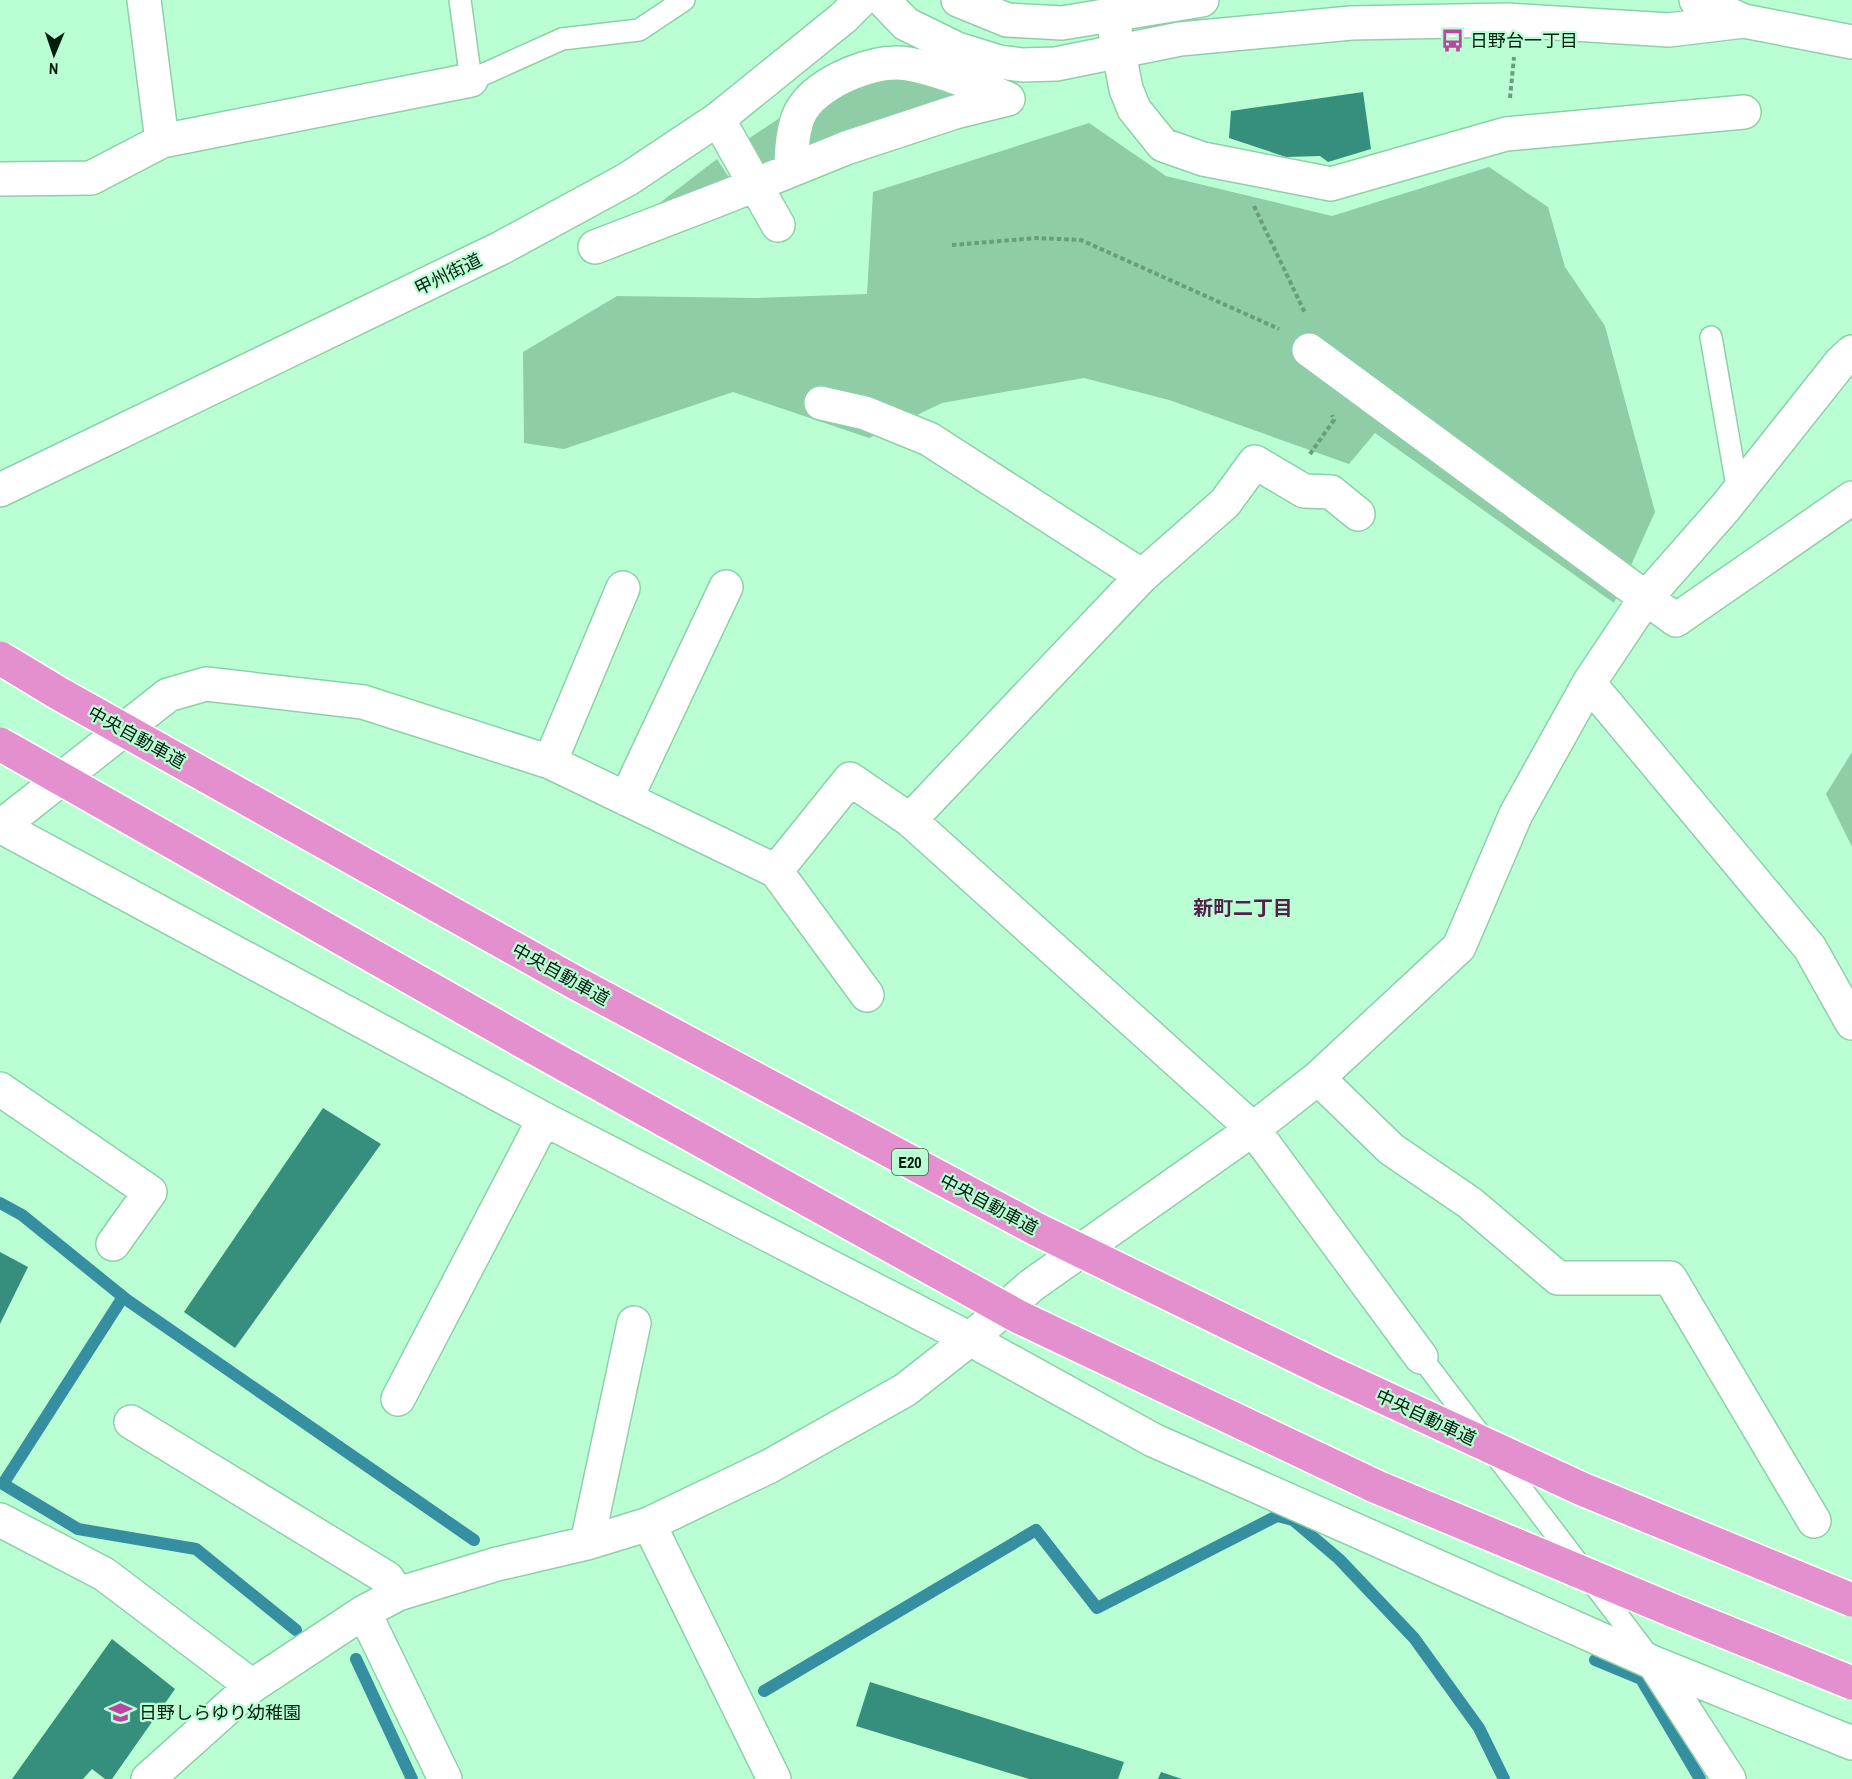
<svg xmlns="http://www.w3.org/2000/svg" width="1852" height="1779" font-family="'Archivo Narrow','Noto Sans JP',sans-serif">
<rect width="100%" height="100%" fill="#bafed4"/>
<!-- green -->
<path fill="#8fcda7" d="M 904,75 L 964,98 L 804,153 L 812,118 L 849,86 Z
M 784,115 L 782,162 L 758,170 L 748,139 Z
M 1089,123 L 1166,176 L 1332,216 L 1489,167 L 1548,207 L 1565,267 L 1605,326 L 1655,512 L 1614,603 L 1375,433 L 1349,464 L 1169,400 L 1084,378 L 942,403 L 869,438 L 733,392 L 564,449 L 524,443 L 523,352 L 617,296 L 756,298 L 867,294 L 873,192 Z
M 717,159 L 730,179 L 648,212 Z
M 1852,752 L 1852,847 L 1826,794 Z"/>
<g fill="none" stroke-linecap="round" stroke-linejoin="round">
<!-- stream -->
<path stroke="#368fa0" stroke-width="12" d="M 0,1203 L 22,1215 L 127,1300 L 474,1540
M 123,1297 L 3,1484 L 78,1529 L 196,1549 L 296,1630
M 356,1659 L 412,1779
M 1595,1660 L 1641,1679 L 1700,1779
M 764,1691 L 1036,1530 L 1097,1608 L 1277,1516 L 1293,1520 L 1339,1559 L 1414,1638 L 1479,1728 L 1504,1779"/>
</g>
<!-- building -->
<path fill="#368e7c" d="M 1363,92 L 1371,149 L 1328,162 L 1320,156 L 1286,157 L 1229,138 L 1231,111 Z
M 323,1108 L 381,1144 L 235,1348 L 184,1312 Z
M 0,1252 L 28,1267 L 0,1324 Z
M 112,1639 L 175,1689 L 112,1779 L 105,1779 L 92,1769 L 83,1779 L 12,1779 Z
M 870,1682 L 1124,1762 L 1118,1779 L 1029,1779 L 856,1726 Z
M 1161,1772 L 1182,1779 L 1158,1779 Z"/>
<g fill="none" stroke-linecap="round" stroke-linejoin="round">
<defs>
<path id="lane" d="M 460,0 L 471,80 L 562,39 L 639,30 L 684,0
M 1711,337 L 1738,492
M 1421,1357 L 1650,1658"/>
<path id="street" d="M 144,0 L 162,141
M 1112,15 L 1126,89 L 1134,109 L 1163,145 L 1203,159 L 1331,184 L 1506,134 L 1744,112
M 718,119 L 778,225
M 791,170 C 791,153 793,122 803,108 C 821,81 876,58 908,64 C 943,70 976,86 1008,99
M 0,179 L 91,178 L 162,141 L 471,80
M 595,247 L 725,197 L 846,148 L 955,112 L 1008,99
M 1309,350 L 1676,620 L 1852,498
M 821,403 L 865,413 L 929,439 L 1142,576 L 910,820
M 1142,576 L 1225,503 L 1255,462 L 1304,491 L 1331,492 L 1358,514
M 1589,683 L 1810,948 L 1852,1023
M 550,762 L 623,588
M 626,799 L 726,587
M 0,826 L 544,1119 L 970,1339 L 1153,1440 L 1654,1663 L 1852,1743
M 0,827 L 168,695 L 206,684 L 363,702 L 550,762 L 776,871 L 850,779 L 910,820 L 1253,1129 L 1421,1357
M 776,871 L 867,995
M 1318,1078 L 1391,1149 L 1470,1203 L 1558,1278 L 1670,1278 L 1814,1521
M 0,1089 L 150,1192 L 113,1244
M 398,1399 L 544,1119
M 131,1422 L 387,1578 L 398,1594
M 0,1520 L 104,1574 L 252,1686
M 587,1543 L 634,1323
M 364,1612 L 445,1779
M 1654,1663 L 1729,1779
M 148,1779 L 252,1686 L 364,1612 L 398,1594 L 497,1564 L 587,1543 L 649,1524 L 768,1467 L 905,1390 L 970,1339 L 1032,1285 L 1253,1129 L 1318,1078 L 1459,947 L 1516,814 L 1589,683 L 1645,599 L 1725,508 L 1841,362 L 1852,352"/>
<path id="secondary" d="M 883,0 L 906,24 L 957,49 L 999,62 L 1022,65 L 1056,64 L 1180,39 L 1351,23 L 1507,20 L 1669,30 L 1744,21
M 958,0 L 1007,20 L 1062,23 L 1202,0
M 1696,0 L 1744,21 L 1852,42
M 0,490 L 501,248 L 628,179 L 718,119 L 843,18 L 861,0
M 649,1524 L 774,1779"/>
</defs>
<!-- lane casing -->
<use href="#lane" stroke="#8dd0a8" stroke-width="24"/>
<!-- street casing -->
<use href="#street" stroke="#8dd0a8" stroke-width="36"/>
<!-- secondary casing -->
<use href="#secondary" stroke="#8dd0a8" stroke-width="36"/>
<!-- path -->
<path stroke="#6a9c7e" stroke-width="4" stroke-dasharray="4.5 3" stroke-linecap="butt" d="M 1510,98 L 1514,57
M 1254,206 L 1305,313
M 952,245 L 1037,238 L 1081,240 L 1279,329
M 1310,454 L 1334,420 L 1332,415"/>
<!-- lane -->
<use href="#lane" stroke="#fff" stroke-width="21"/>
<!-- street -->
<use href="#street" stroke="#fff" stroke-width="33"/>
<!-- secondary -->
<use href="#secondary" stroke="#fff" stroke-width="33"/>
<defs>
<path id="highway-bridge" d="M 0,658 L 58,693 L 576,983 L 1036,1229 L 1329,1372 L 1582,1489 L 1852,1600
M 0,744 L 538,1050 L 1019,1317 L 1377,1487 L 1674,1611 L 1852,1683"/>
</defs>
<!-- highway-bridge casing -->
<use href="#highway-bridge" stroke="#fff" stroke-width="36" stroke-linecap="butt"/>
<!-- highway-bridge -->
<use href="#highway-bridge" stroke="#e490ce" stroke-width="33"/>
</g>
<!-- icons -->
<defs>
<symbol id="bus-bare" viewBox="-9 -9 18 18"><path d="M-5-6H5V4H4V6H2V4H-2V6H-4V4H-5ZM-3.5-4V0h7V-4ZM-3.5 1.2v1.5H-2V1.2ZM2 1.2v1.5H3.5V1.2Z" fill="#b946a0" stroke="#bafed4" stroke-width="2.5" paint-order="stroke"/></symbol>
<symbol id="school-bare" viewBox="-9 -9 18 18"><path d="M0-5L7-2L0 1L-7-2ZM-4 1L0 2.5L4 1V4Q0 6-4 4Z" fill="#b946a0" stroke="#bafed4" stroke-width="2.5" paint-order="stroke"/></symbol>
</defs>
<g fill-rule="evenodd">
<use href="#bus-bare" x="1436" y="24" width="33" height="33"/>
<use href="#school-bare" x="104" y="1696" width="33" height="33"/>
</g>
<g text-anchor="middle" dominant-baseline="central" stroke-width="4.5" stroke-linejoin="round" paint-order="stroke">
<!-- shield labels -->
<rect fill="#bafed4" stroke="#3a614b" stroke-width="1.5" x="892" y="1149" width="36" height="26" rx="4.5"/>
<g font-size="16" font-weight="bold" fill="#031e10">
<text x="910" y="1162">E20</text>
</g>
<!-- poi labels -->
<g font-size="18" fill="#031e10" stroke="#bafed4" text-anchor="start">
<text x="1470" y="40">日野台一丁目</text>
<text x="139" y="1712">日野しらゆり幼稚園</text>
</g>
<!-- street labels -->
<g font-size="18" fill="#031e10" stroke="#bafed4">
<text transform="translate(448 274) rotate(-26)">甲州街道</text>
<text transform="translate(137 737) rotate(29)">中央自動車道</text>
<text transform="translate(561 974) rotate(29)">中央自動車道</text>
<text transform="translate(989 1204) rotate(28)">中央自動車道</text>
<text transform="translate(1426 1417) rotate(25)">中央自動車道</text>
</g>
<!-- neighbourhood labels -->
<g font-size="20" font-weight="bold" fill="#551e49" stroke="#bafed4">
<text x="1243" y="907">新町二丁目</text>
</g>
</g>
<!-- north arrow -->
<g transform="translate(54 54) rotate(182)" stroke="#bafed4" stroke-width="4.5" paint-order="stroke">
<path d="M0-4.5L10 22L0 15L-10 22Z" fill="#031e10"/>
<text y="-9" font-size="16" font-weight="bold" text-anchor="middle" fill="#031e10">N</text>
</g>
</svg>
